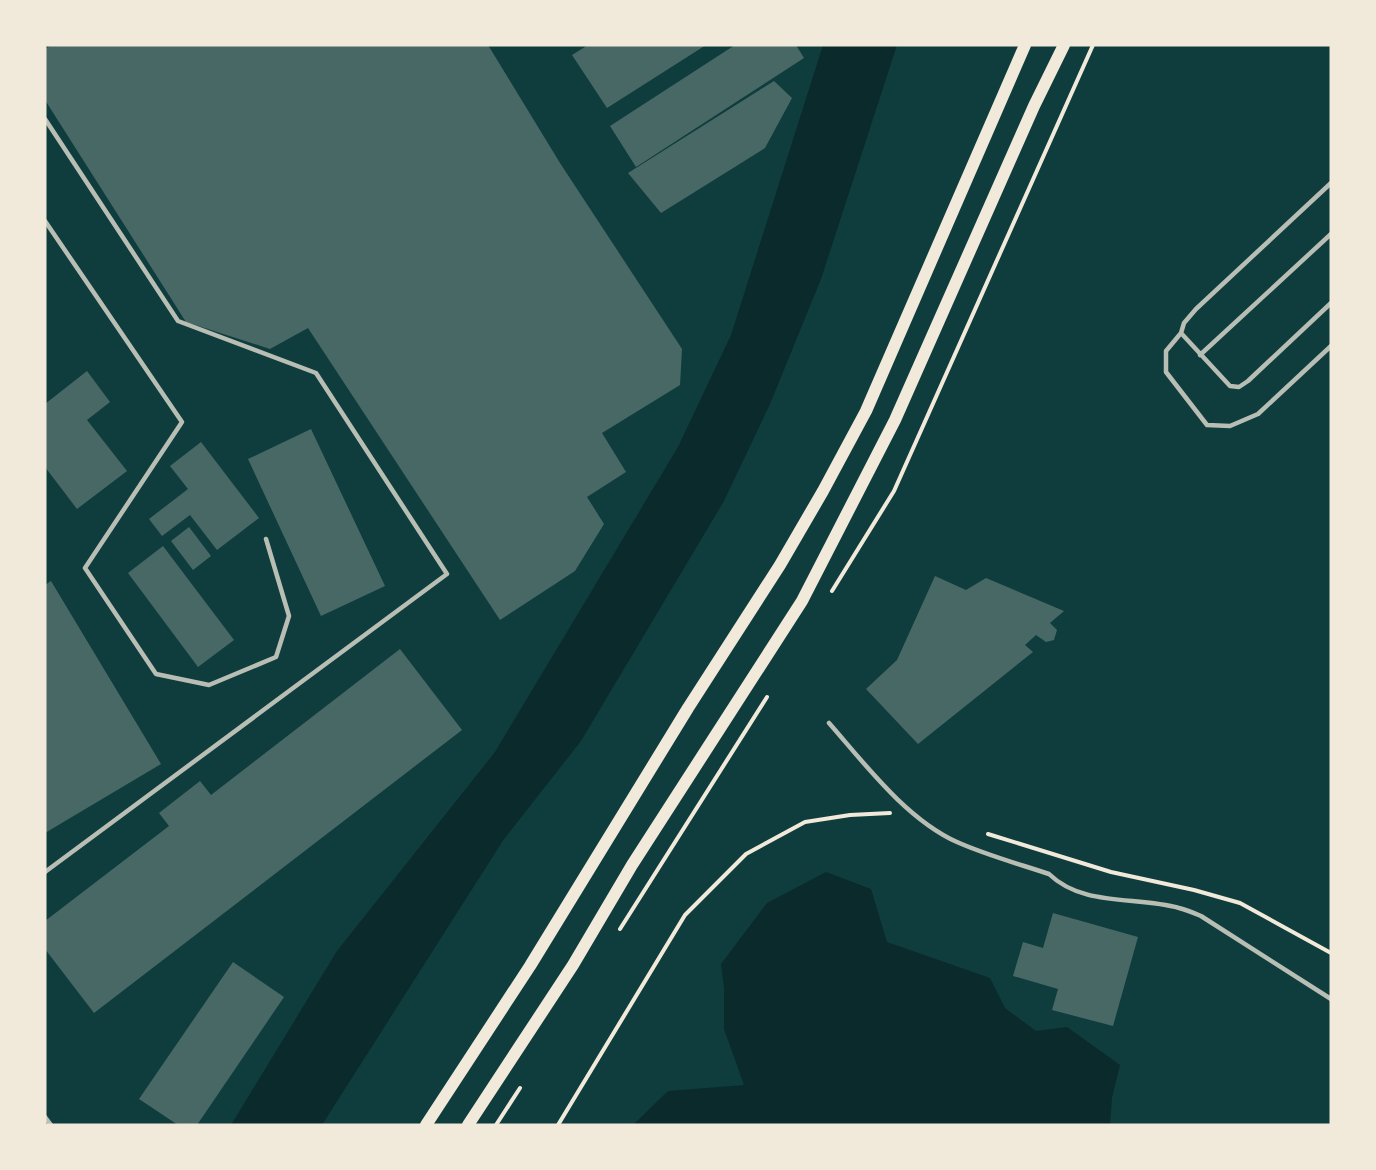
<svg xmlns="http://www.w3.org/2000/svg" width="1376" height="1170" font-family="'Alegreya Sans',sans-serif">
<rect width="100%" height="100%" fill="#0f3d3e"/>
<!-- water -->
<path fill="#0a2a2b" d="M 823,45 L 897,45 L 821,279 L 770,404 L 724,501 L 581,741 L 504,839 L 322,1125 L 231,1125 L 337,951 L 495,752 L 678,447 L 731,335 Z
M 826,872 L 871,889 L 887,942 L 990,978 L 1005,1008 L 1036,1031 L 1067,1027 L 1120,1065 L 1112,1098 L 1110,1125 L 633,1125 L 668,1091 L 744,1085 L 724,1029 L 724,988 L 721,964 L 767,903 Z"/>
<!-- building -->
<path fill="#486865" d="M 51,45 L 488,45 L 560,163 L 682,349 L 680,385 L 602,433 L 626,472 L 587,497 L 604,524 L 575,571 L 500,620 L 308,328 L 270,349 L 186,322 L 45,100 L 45,49 Z
M 588,45 L 706,45 L 607,108 L 572,55 Z
M 735,45 L 796,45 L 804,58 L 636,167 L 610,126 Z
M 774,81 L 792,98 L 765,148 L 661,213 L 628,173 Z
M 87,371 L 110,402 L 87,420 L 127,471 L 77,509 L 45,467 L 45,404 Z
M 311,429 L 385,586 L 321,616 L 248,459 Z
M 201,442 L 259,518 L 217,550 L 190,515 L 162,536 L 149,519 L 188,489 L 170,466 Z
M 189,527 L 211,556 L 193,570 L 171,541 Z
M 163,546 L 234,640 L 198,667 L 128,573 Z
M 935,576 L 966,590 L 986,578 L 1064,611 L 1050,623 L 1057,630 L 1054,640 L 1046,642 L 1036,635 L 1025,645 L 1033,652 L 918,744 L 866,689 L 897,660 Z
M 51,581 L 161,764 L 45,833 L 45,585 Z
M 400,649 L 462,730 L 94,1013 L 45,949 L 45,921 L 169,826 L 159,813 L 200,781 L 211,795 Z
M 1053,913 L 1138,937 L 1113,1026 L 1052,1010 L 1058,989 L 1013,976 L 1023,942 L 1043,948 Z
M 233,962 L 284,997 L 197,1125 L 178,1125 L 139,1099 Z"/>
<g fill="none" stroke-linecap="round" stroke-linejoin="round">
<!-- path -->
<path stroke="#f1e9da" stroke-width="4" d="M 832,591 L 894,491 L 1093,45
M 988,834 L 1111,872 L 1194,890 L 1240,903 L 1331,953
M 620,929 L 767,697
M 496,1125 L 520,1088
M 558,1125 L 685,915 L 746,854 L 805,822 L 850,815 L 890,813"/>
<!-- service -->
<path stroke="#b8beb3" stroke-width="4.5" d="M 45,119 L 178,321 L 316,373 L 447,574 L 45,872
M 1331,183 L 1196,309 L 1184,323 L 1181,333 L 1166,351 L 1166,372 L 1207,425 L 1230,426 L 1258,414 L 1331,346
M 45,221 L 182,422 L 85,568 L 156,674 L 209,685 L 276,657 L 289,616 L 266,539
M 1181,333 L 1230,386 L 1239,387 L 1248,381 L 1331,303
M 1200,355 L 1331,234
M 829,723 C 865,764 906,819 957,842 C 986,855 1019,864 1049,874 C 1083,907 1136,896 1179,908 C 1187,910 1194,913 1201,916 L 1331,999
M 45,1117 L 51,1125"/>
<!-- secondary -->
<path stroke="#f1e9da" stroke-width="12" d="M 426,1125 L 530,966 L 688,708 L 780,565 L 823,491 L 866,411 L 1025,45
M 468,1125 L 573,965 L 632,865 L 802,601 L 895,420 L 1034,106 L 1064,45"/>
</g>
<!-- border -->
<rect width="1376" height="1170" fill="none" stroke="#f1e9da" stroke-width="93"/>
</svg>
